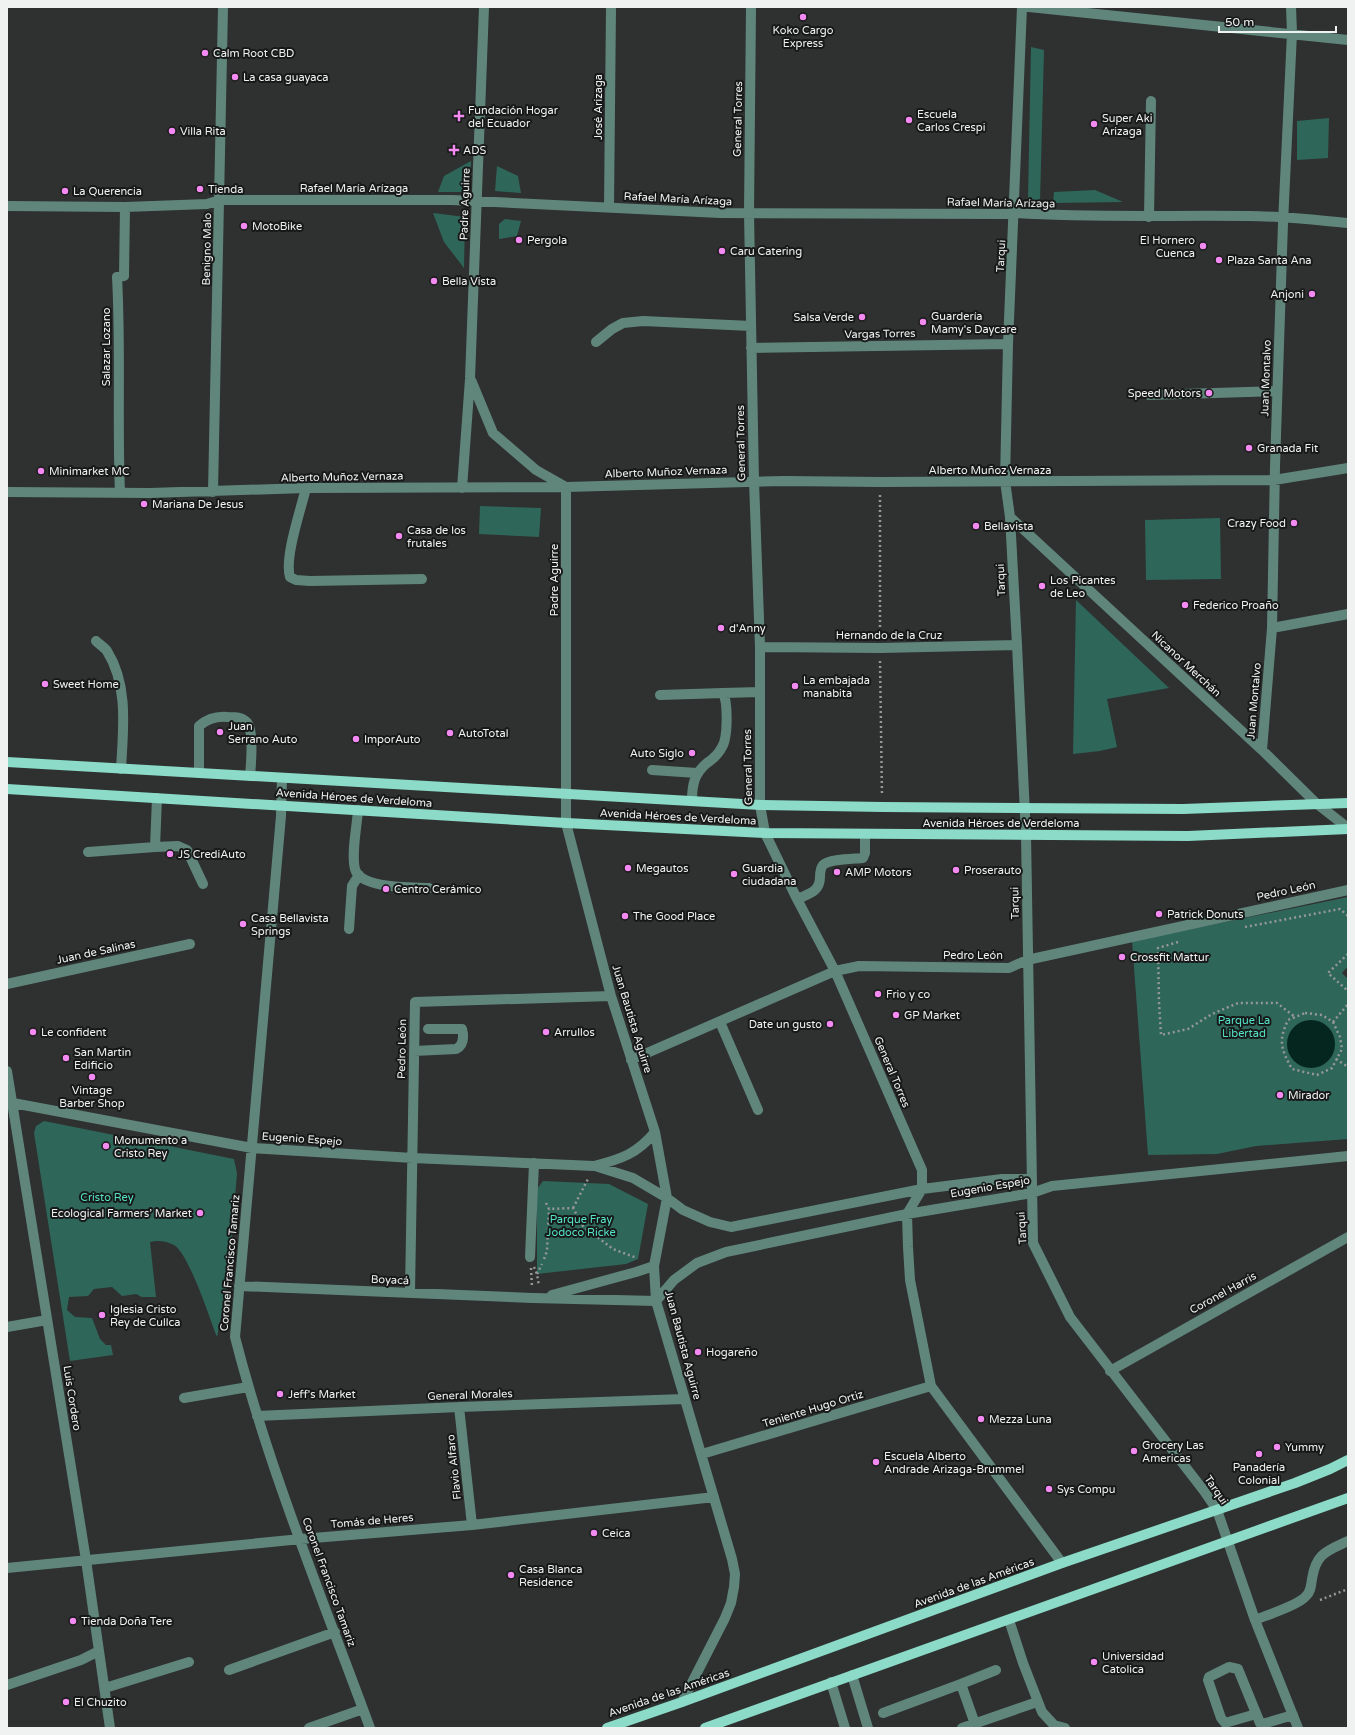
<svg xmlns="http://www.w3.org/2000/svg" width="1355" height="1735" font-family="'Varela Round',sans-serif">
<rect width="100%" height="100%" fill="#2e3130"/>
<!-- green -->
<path fill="#2f665a" d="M 1031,47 L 1044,50 L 1040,202 L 1028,199 Z
M 1329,118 L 1328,158 L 1297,160 L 1297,121 Z
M 471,161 L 470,192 L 438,192 L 444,176 Z
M 497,166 L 518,176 L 521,193 L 495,191 Z
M 1095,190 L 1123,202 L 1053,203 L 1054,192 Z
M 433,213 L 465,217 L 464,268 L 444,242 Z
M 505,219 L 521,221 L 517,236 L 499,239 L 499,224 Z
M 480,506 L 541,508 L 539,537 L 479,534 Z
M 1220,518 L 1221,579 L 1146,580 L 1145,520 Z
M 1076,600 L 1169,688 L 1107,699 L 1117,747 L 1100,751 L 1073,754 Z
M 1348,897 L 1348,966 L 1342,973 L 1348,979 L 1348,1139 L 1256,1146 L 1217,1154 L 1148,1155 L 1132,941 Z
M 44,1121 L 234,1159 L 237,1173 L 228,1283 L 217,1337 C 210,1319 189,1254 174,1245 C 166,1241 158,1240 150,1242 L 156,1297 L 142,1297 L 136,1294 L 122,1296 L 112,1287 L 94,1289 L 88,1296 L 69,1297 L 67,1310 L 75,1317 L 92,1318 L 100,1339 L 106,1345 L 111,1345 L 113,1355 L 70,1361 L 34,1133 L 36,1126 Z
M 543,1181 L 609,1184 L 648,1204 L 638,1259 L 626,1264 L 537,1274 L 537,1189 Z"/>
<!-- water -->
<path fill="#05261f" d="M1287 1044a24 24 0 1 1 48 0a24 24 0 1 1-48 0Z"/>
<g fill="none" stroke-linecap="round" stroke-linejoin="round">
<!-- path -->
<path stroke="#969898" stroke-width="2.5" stroke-dasharray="2 3" stroke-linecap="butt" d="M 880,495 L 880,636
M 880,661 L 882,796
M 1245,927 L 1340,909 L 1348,916
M 1178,942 L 1158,948 L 1159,1003 L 1161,1035 L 1188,1029 L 1212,1014 L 1238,1003 L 1277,1003 L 1295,1017
M 1348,954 L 1328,973 L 1348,991
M 1305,1013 L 1322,1015 L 1333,1022 L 1340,1037 L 1342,1049 L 1332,1068 L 1317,1075 L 1292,1069 C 1281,1049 1278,1041 1288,1020 Z
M 1333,1022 L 1348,1004
M 1336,1059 L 1348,1067
M 546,1203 L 549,1209 L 573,1208 L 583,1226 L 613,1249 L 637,1258
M 573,1208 L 589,1177
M 544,1259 L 547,1251 L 549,1209
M 534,1267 L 537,1274 L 539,1286
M 531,1268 L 532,1287
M 537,1274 L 542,1264
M 1320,1600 L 1348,1589"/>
<!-- minor -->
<path stroke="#60867c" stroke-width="10" d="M 751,7 L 749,213 L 754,481 L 760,647 L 760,805 L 765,833 L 797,899 L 835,971 L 922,1170 L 922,1189 L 907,1214 L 908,1247 L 910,1280 L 931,1386 L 1062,1563
M 1022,7 L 1008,344 L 1005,481 L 1010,517 L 1017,645 L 1026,835 L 1033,1243 L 1070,1317 L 1204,1491 L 1217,1510 L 1255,1620 L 1298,1728
M 1029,7 L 1348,40
M 7,206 L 125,207 L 207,204 L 220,200 L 452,200 L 720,213 L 1007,214 L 1015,213 C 1093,218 1170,215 1248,216 C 1282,216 1315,220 1348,223
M 609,207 L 611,7
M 1149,217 L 1151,101
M 596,342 L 612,329 L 623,323 L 643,321 L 751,326
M 751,348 L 1008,344
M 471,380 L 493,433 L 536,470 L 566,487
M 1149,395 L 1277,391
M 566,487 L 566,823 L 611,996 L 655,1132 L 667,1198 L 654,1266 L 656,1301 L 732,1559 L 735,1574 L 734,1587 L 731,1603 L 725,1618 L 682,1702
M 306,488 C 301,509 284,558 290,577 L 296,580 L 310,581 L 422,579
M 462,488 L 470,379 L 484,7
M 7,492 L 150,493 L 306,488 L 566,487 L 784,481 L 880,482 L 1274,480 L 1348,468
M 213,492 L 223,7
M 120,493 C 117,421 121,349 117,277 L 124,276 L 125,207
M 1010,517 L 1262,750 L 1316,803 L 1348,828
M 1272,628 L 1348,614
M 96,641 C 99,644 104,647 107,651 C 129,686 123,730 121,769
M 760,647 L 880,648 L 1017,645
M 723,693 L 760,692
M 660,695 L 723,693 C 728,702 728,738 722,747 C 719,753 713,759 707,763 C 694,774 692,785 692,801
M 1262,750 L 1272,628 L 1275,466 L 1283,223 L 1292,33 L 1291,7
M 652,770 L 697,773
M 199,773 L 199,726 C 207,719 218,716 228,717 C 235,717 244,717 248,724 C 254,734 251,764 250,776
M 282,778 L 281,816 L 235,1337 C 269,1470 323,1600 370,1728
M 358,810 C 357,826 351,854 355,869 C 360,889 412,887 429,888
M 155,847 L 178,846 L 187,850 L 203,884
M 88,852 L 155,847 L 157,798
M 797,899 C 808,894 820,892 820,877 C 820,873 820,869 823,865 C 829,859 854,859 863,858 L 865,853 L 865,834
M 349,929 L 352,886 L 359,875
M 7,984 L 190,944
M 720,1022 L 758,1110
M 414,1051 L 456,1049 C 464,1045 464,1037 462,1029 L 428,1029
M 631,1060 L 835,971 L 859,966 L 1009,968 L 1027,960 L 1348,890
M 7,1071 L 86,1560 L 110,1728
M 13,1103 L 252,1148 L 413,1158 L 594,1166 C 621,1159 637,1154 655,1132
M 595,1166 L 633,1178 L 667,1198 L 683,1210 L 710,1222 L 731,1227 L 922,1189 L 1002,1179 L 1032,1179
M 530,1257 L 534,1163
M 239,1286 L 533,1298 L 656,1301 L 674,1280 L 697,1263 L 726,1252 L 907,1214 L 1032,1193 L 1052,1186 L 1348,1156
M 410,1292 L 415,1002 L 611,996
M 552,1295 L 636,1272 L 654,1266
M 7,1327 L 47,1320
M 1110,1371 L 1348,1237
M 184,1398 L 248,1387
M 459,1407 L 472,1525
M 257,1416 L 459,1407 L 684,1399
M 702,1454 L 931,1386
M 7,1568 L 301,1539 L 472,1525 L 714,1497
M 1009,1620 L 1023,1663 L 1042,1712 L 1054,1725 L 1065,1728
M 1255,1620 C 1267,1615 1299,1605 1306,1596 C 1311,1592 1311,1585 1312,1579 C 1316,1553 1327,1551 1348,1541
M 229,1670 L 335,1632
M 852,1675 L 868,1728
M 831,1682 L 845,1728
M 961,1684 L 996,1670
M 7,1685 L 81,1660 L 99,1651
M 105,1688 L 189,1662
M 883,1713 L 961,1684 L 975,1724
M 1256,1714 L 1225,1723 L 1221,1718 L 1208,1680 L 1209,1677 L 1229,1667 L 1238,1669 L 1260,1723 L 1266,1723 L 1293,1715
M 309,1728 L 363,1709
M 962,1728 L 1037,1702"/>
<!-- major -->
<path stroke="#8bdbc8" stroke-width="10" d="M 7,762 L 760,805 L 883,807 L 1183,809 L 1348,803
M 7,789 L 566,823 L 765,833 L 1188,836 L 1348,829
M 607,1728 L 682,1702 L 1062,1563 L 1295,1483 L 1330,1469 L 1348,1460
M 705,1728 L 1348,1498"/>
</g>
<!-- markers -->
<g fill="#f38af2" stroke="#171818" stroke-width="1.5">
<circle cx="803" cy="17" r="4"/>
<circle cx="205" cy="53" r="4"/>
<circle cx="235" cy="77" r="4"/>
<path d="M457 110h4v4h4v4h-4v4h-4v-4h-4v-4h4z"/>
<circle cx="909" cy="120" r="4"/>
<circle cx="1094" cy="124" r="4"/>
<circle cx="172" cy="131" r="4"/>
<path d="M452 144h4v4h4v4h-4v4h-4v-4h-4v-4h4z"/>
<circle cx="200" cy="189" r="4"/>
<circle cx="65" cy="191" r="4"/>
<circle cx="244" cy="226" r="4"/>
<circle cx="519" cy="240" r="4"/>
<circle cx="1203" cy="246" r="4"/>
<circle cx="722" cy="251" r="4"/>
<circle cx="1219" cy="260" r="4"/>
<circle cx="434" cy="281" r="4"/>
<circle cx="1312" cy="294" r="4"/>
<circle cx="862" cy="317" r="4"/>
<circle cx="923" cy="322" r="4"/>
<circle cx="1209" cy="393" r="4"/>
<circle cx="1249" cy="448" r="4"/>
<circle cx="41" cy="471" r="4"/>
<circle cx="144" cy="504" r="4"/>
<circle cx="1294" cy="523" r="4"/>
<circle cx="976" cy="526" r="4"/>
<circle cx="399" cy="536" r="4"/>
<circle cx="1042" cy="586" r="4"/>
<circle cx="1185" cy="605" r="4"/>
<circle cx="721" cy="628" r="4"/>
<circle cx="45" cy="684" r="4"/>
<circle cx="795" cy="686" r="4"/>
<circle cx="220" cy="732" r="4"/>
<circle cx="450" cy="733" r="4"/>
<circle cx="356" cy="739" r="4"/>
<circle cx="692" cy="753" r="4"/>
<circle cx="170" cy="854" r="4"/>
<circle cx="628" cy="868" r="4"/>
<circle cx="956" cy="870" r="4"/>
<circle cx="837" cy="872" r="4"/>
<circle cx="734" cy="874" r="4"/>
<circle cx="386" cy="889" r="4"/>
<circle cx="1159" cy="914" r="4"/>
<circle cx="625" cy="916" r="4"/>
<circle cx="243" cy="924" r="4"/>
<circle cx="1122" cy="957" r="4"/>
<circle cx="878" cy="994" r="4"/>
<circle cx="896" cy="1015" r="4"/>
<circle cx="830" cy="1024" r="4"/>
<circle cx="33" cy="1032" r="4"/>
<circle cx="546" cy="1032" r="4"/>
<circle cx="66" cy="1058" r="4"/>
<circle cx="92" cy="1077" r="4"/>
<circle cx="1280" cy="1095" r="4"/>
<circle cx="106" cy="1146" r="4"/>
<circle cx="200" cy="1213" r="4"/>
<circle cx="102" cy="1315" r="4"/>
<circle cx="698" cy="1352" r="4"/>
<circle cx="280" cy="1394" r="4"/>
<circle cx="981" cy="1419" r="4"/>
<circle cx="1277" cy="1447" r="4"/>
<circle cx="1134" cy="1451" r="4"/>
<circle cx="1259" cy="1454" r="4"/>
<circle cx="876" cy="1462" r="4"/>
<circle cx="1049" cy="1489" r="4"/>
<circle cx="594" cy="1533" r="4"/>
<circle cx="511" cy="1575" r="4"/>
<circle cx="73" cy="1621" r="4"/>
<circle cx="1094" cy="1662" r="4"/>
<circle cx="66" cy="1702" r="4"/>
</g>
<g text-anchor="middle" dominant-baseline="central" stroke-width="4" stroke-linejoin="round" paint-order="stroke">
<!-- poi labels -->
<g font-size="11" fill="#f0f2f2" stroke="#171818" text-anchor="start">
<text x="803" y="30" text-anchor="middle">Koko Cargo<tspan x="803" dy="13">Express</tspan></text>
<text x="213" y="53">Calm Root CBD</text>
<text x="243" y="77">La casa guayaca</text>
<text x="468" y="110">Fundación Hogar<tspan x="468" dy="13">del Ecuador</tspan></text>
<text x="917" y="114">Escuela<tspan x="917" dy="13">Carlos Crespi</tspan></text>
<text x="1102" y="118">Super Aki<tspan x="1102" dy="13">Arizaga</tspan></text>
<text x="180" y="131">Villa Rita</text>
<text x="463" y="150">ADS</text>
<text x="208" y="189">Tienda</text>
<text x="73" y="191">La Querencia</text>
<text x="252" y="226">MotoBike</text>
<text x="527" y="240">Pergola</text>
<text x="1195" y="240" text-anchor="end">El Hornero<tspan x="1195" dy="13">Cuenca</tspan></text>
<text x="730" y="251">Caru Catering</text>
<text x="1227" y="260">Plaza Santa Ana</text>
<text x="442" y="281">Bella Vista</text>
<text x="1304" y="294" text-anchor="end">Anjoni</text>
<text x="931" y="316">Guardería<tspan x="931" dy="13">Mamy's Daycare</tspan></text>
<text x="854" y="317" text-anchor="end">Salsa Verde</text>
<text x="1201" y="393" text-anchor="end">Speed Motors</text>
<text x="1257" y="448">Granada Fit</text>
<text x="49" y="471">Minimarket MC</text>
<text x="152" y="504">Mariana De Jesus</text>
<text x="1286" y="523" text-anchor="end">Crazy Food</text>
<text x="984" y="526">Bellavista</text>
<text x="407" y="530">Casa de los<tspan x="407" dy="13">frutales</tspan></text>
<text x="1050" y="580">Los Picantes<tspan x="1050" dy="13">de Leo</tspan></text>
<text x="1193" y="605">Federico Proaño</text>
<text x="729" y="628">d'Anny</text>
<text x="803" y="680">La embajada<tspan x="803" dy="13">manabita</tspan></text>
<text x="53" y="684">Sweet Home</text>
<text x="228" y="726">Juan<tspan x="228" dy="13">Serrano Auto</tspan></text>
<text x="458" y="733">AutoTotal</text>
<text x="364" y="739">ImporAuto</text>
<text x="684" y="753" text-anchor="end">Auto Siglo</text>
<text x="178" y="854">JS CrediAuto</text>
<text x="636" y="868">Megautos</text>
<text x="742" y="868">Guardia<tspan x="742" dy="13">ciudadana</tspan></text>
<text x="964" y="870">Proserauto</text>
<text x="845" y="872">AMP Motors</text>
<text x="394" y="889">Centro Cerámico</text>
<text x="1167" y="914">Patrick Donuts</text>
<text x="633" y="916">The Good Place</text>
<text x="251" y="918">Casa Bellavista<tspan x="251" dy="13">Springs</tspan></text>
<text x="1130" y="957">Crossfit Mattur</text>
<text x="886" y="994">Frio y co</text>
<text x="904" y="1015">GP Market</text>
<text x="822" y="1024" text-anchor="end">Date un gusto</text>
<text x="41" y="1032">Le confident</text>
<text x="554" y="1032">Arrullos</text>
<text x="74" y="1052">San Martin<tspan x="74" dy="13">Edificio</tspan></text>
<text x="92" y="1090" text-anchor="middle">Vintage<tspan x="92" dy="13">Barber Shop</tspan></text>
<text x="1288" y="1095">Mirador</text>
<text x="114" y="1140">Monumento a<tspan x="114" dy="13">Cristo Rey</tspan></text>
<text x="192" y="1213" text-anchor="end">Ecological Farmers’ Market</text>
<text x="110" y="1309">Iglesia Cristo<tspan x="110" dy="13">Rey de Cullca</tspan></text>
<text x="706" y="1352">Hogareño</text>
<text x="288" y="1394">Jeff's Market</text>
<text x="989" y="1419">Mezza Luna</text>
<text x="1142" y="1445">Grocery Las<tspan x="1142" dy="13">Americas</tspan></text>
<text x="1285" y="1447">Yummy</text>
<text x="884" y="1456">Escuela Alberto<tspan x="884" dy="13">Andrade Arizaga-Brummel</tspan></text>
<text x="1259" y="1467" text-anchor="middle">Panadería<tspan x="1259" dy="13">Colonial</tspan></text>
<text x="1057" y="1489">Sys Compu</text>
<text x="602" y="1533">Ceica</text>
<text x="519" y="1569">Casa Blanca<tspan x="519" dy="13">Residence</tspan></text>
<text x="81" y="1621">Tienda Doña Tere</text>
<text x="1102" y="1656">Universidad<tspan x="1102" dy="13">Catolica</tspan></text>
<text x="74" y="1702">El Chuzito</text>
</g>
<!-- street labels -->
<g font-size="11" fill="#f0f2f2" stroke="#171818">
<text transform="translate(598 107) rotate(-90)">José Arizaga</text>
<text transform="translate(738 119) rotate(-89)">General Torres</text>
<text x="354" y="188">Rafael María Arízaga</text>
<text transform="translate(678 199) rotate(3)">Rafael María Arízaga</text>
<text transform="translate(1001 203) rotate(1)">Rafael María Arízaga</text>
<text transform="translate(465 204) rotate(-88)">Padre Aguirre</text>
<text transform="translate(207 249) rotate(-89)">Benigno Malo</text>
<text transform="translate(1001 256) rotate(-87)">Tarqui</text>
<text transform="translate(880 334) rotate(-1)">Vargas Torres</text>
<text transform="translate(106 347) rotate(-90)">Salazar Lozano</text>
<text transform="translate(1266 378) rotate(-88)">Juan Montalvo</text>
<text transform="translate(741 443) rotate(-91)">General Torres</text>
<text x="990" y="470">Alberto Muñoz Vernaza</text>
<text transform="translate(666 472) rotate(-2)">Alberto Muñoz Vernaza</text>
<text transform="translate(342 477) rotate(-1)">Alberto Muñoz Vernaza</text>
<text transform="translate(554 580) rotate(-90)">Padre Aguirre</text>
<text transform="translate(1001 580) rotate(-93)">Tarqui</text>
<text x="889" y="635">Hernando de la Cruz</text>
<text transform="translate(1186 664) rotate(43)">Nicanor Merchán</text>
<text transform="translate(1254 701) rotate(-85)">Juan Montalvo</text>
<text transform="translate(748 767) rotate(-91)">General Torres</text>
<text transform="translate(354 798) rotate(4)">Avenida Héroes de Verdeloma</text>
<text transform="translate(678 817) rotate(3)">Avenida Héroes de Verdeloma</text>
<text x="1001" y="823">Avenida Héroes de Verdeloma</text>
<text transform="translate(1286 891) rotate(-12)">Pedro León</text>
<text transform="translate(1015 903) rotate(-91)">Tarqui</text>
<text transform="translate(96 952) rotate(-12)">Juan de Salinas</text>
<text x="973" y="955">Pedro León</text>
<text transform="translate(632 1019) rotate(73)">Juan Bautista Aguirre</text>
<text transform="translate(402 1049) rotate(-89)">Pedro León</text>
<text transform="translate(892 1072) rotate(67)">General Torres</text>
<text transform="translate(302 1139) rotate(4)">Eugenio Espejo</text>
<text transform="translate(990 1187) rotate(-10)">Eugenio Espejo</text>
<text transform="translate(1022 1228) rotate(-94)">Tarqui</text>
<text transform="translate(230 1263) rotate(-85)">Coronel Francisco Tamariz</text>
<text transform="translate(390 1280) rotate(2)">Boyacá</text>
<text transform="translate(1223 1293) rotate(-29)">Coronel Harris</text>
<text transform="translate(683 1345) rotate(75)">Juan Bautista Aguirre</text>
<text transform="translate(470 1395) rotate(-2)">General Morales</text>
<text transform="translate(72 1398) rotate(81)">Luis Cordero</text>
<text transform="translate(813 1409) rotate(-17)">Teniente Hugo Ortiz</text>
<text transform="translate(454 1467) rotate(-96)">Flavio Alfaro</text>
<text transform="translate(1216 1490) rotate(56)">Tarqui</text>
<text transform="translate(372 1521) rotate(-5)">Tomás de Heres</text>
<text transform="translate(329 1582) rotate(70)">Coronel Francisco Tamariz</text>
<text transform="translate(974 1583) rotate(-20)">Avenida de las Américas</text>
<text transform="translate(669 1693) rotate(-19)">Avenida de las Américas</text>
</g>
<!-- park labels -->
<g font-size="11" fill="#55e3c7" stroke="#171818">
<text x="1244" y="1020">Parque La<tspan x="1244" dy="13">Libertad</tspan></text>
<text x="107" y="1197">Cristo Rey</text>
<text x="581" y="1219">Parque Fray<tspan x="581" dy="13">Jodoco Ricke</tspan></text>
</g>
</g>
<!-- border -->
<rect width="1355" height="1735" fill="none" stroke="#f0f2f2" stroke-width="16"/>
<!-- scale -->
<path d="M1219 26v6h117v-6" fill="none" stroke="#f0f2f2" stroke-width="2"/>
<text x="1225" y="26" font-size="12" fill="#f0f2f2" stroke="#171818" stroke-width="3" paint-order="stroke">50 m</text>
</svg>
